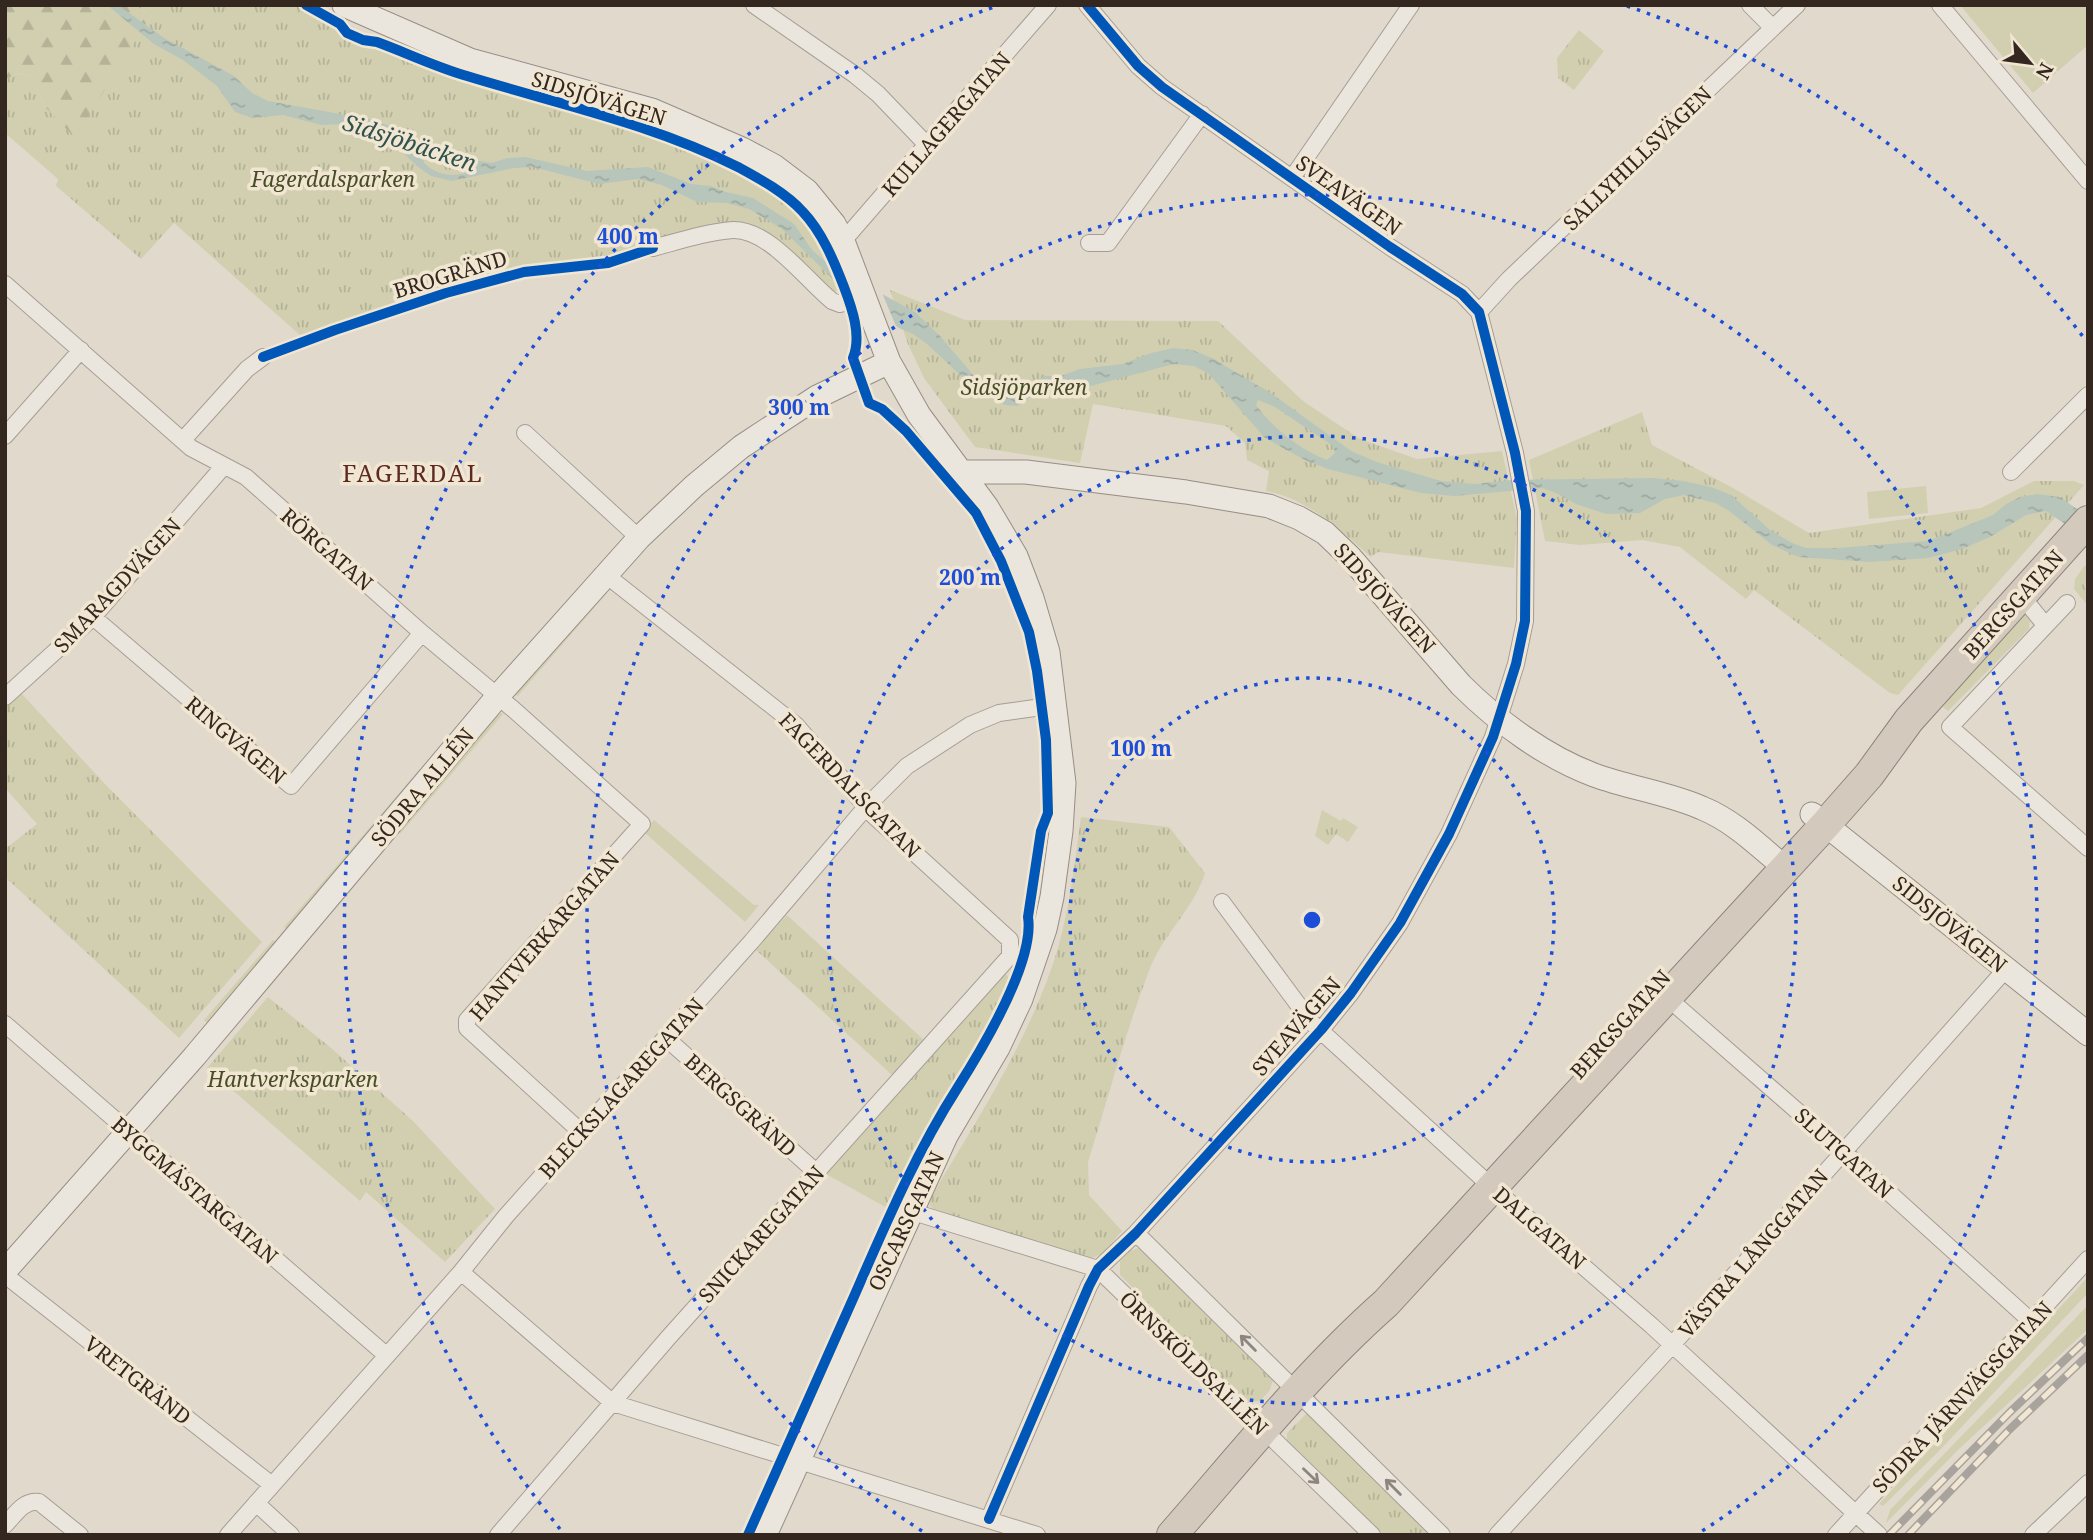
<svg xmlns="http://www.w3.org/2000/svg" width="2093" height="1540" font-family="'Noto Serif',serif">
<defs>
<pattern id="forest-firs" width="22" height="20" patternUnits="userSpaceOnUse" patternTransform="scale(1.75)"><rect width="22" height="20" fill="#d1cfb0"/><path d="M5 1l3.5 6h-7zM16 11l3.5 6h-7z" fill="#b4b297"/></pattern>
<pattern id="park-tufts" width="24" height="20" patternUnits="userSpaceOnUse" patternTransform="scale(1.75)"><rect width="24" height="20" fill="#d1cfb0"/><path d="M3 7l-1-3M5 7V3M7 7l1-3M15 17l-1-3M17 17v-4M19 17l1-3" fill="none" stroke="#b4b297"/></pattern>
<pattern id="water-ripples" width="26" height="14" patternUnits="userSpaceOnUse" patternTransform="scale(1.75)"><rect width="26" height="14" fill="#b7c5bb"/><path d="M2 4q2-2 4 0t4 0M15 11q2-2 4 0t4 0" fill="none" stroke="#9ea9a0"/></pattern>
</defs>
<rect width="100%" height="100%" fill="#e1d9cc"/>
<!-- green -->
<path fill="#d1cfb0" d="M 1960,5 L 2088,5 L 2088,45 L 2033,93 Z
M 1926,486 L 1928,513 L 1869,519 L 1867,492 Z
M 607,593 L 517,697 L 516,691 L 600,595 Z
M 2022,613 L 2030,617 L 2029,629 L 1948,711 L 1943,707 L 1965,675 Z
M 504,713 L 400,834 L 396,831 L 496,714 Z
M 420,769 L 423,771 L 287,930 L 284,927 Z
M 654,820 L 754,905 L 759,905 L 745,922 L 644,832 Z
M 273,940 L 276,942 L 207,1023 L 204,1020 Z
M 2088,1277 L 2088,1293 L 1937,1453 L 1883,1506 L 1879,1504 Z
M 2088,1305 L 2088,1329 L 1958,1450 L 1886,1523 L 1890,1510 Z"/>
<!-- forest -->
<path fill="url(#forest-firs)" d="M 5,5 L 135,5 L 151,16 L 75,139 L 45,107 L 30,74 L 14,75 L 5,80 Z"/>
<!-- park -->
<path fill="url(#park-tufts)" d="M 135,5 L 301,5 L 340,27 L 344,34 L 364,43 L 375,45 L 458,77 L 651,133 L 713,157 L 760,182 L 795,207 L 807,221 L 820,243 L 839,291 L 830,291 L 768,233 L 749,225 L 706,227 L 610,256 L 525,267 L 524,272 L 502,278 L 496,272 L 301,336 L 174,223 L 141,259 L 56,186 L 58,179 L 5,133 L 5,80 L 14,75 L 30,74 L 45,107 L 75,138 L 151,16 Z
M 1579,30 L 1604,51 L 1574,90 L 1558,78 L 1557,58 Z
M 890,290 L 965,320 L 1218,321 L 1303,401 L 1360,439 L 1417,459 L 1502,451 L 1517,519 L 1514,568 L 1378,552 L 1371,557 C 1339,530 1309,499 1266,491 L 1269,471 L 1247,460 L 1245,443 L 1226,426 L 1093,404 L 1080,463 L 975,447 L 924,378 L 908,344 Z
M 1642,412 L 1652,445 L 1733,488 L 1809,533 L 1981,508 L 2034,481 L 2074,481 L 2084,485 L 1898,695 L 1890,693 L 1754,590 L 1746,599 L 1680,547 L 1642,540 L 1580,545 L 1545,541 L 1529,460 Z
M 2085,565 L 2088,570 L 2088,606 L 2074,589 L 2075,579 Z
M 22,694 L 103,782 L 262,942 L 179,1038 L 5,877 L 5,849 L 37,824 L 5,788 L 5,708 Z
M 1322,810 L 1341,821 L 1343,818 L 1358,827 L 1348,842 L 1336,834 L 1328,845 L 1315,836 Z
M 1081,817 L 1169,827 L 1205,873 C 1194,909 1162,935 1149,971 C 1125,1033 1108,1099 1088,1162 L 1089,1195 L 1122,1231 C 1114,1239 1105,1254 1095,1257 C 1077,1263 959,1218 934,1209 L 930,1206 L 930,1199 C 977,1119 1031,1038 1058,948 C 1070,905 1075,861 1081,817 Z
M 787,915 L 925,1041 L 893,1076 L 756,950 Z
M 1005,974 L 1010,978 L 969,1061 L 926,1138 L 889,1209 L 826,1174 L 845,1150 L 1000,976 Z
M 268,997 L 330,1047 L 413,1121 L 495,1209 L 445,1262 L 366,1192 L 360,1201 L 207,1068 Z
M 1138,1248 L 1146,1251 L 1274,1377 L 1270,1390 L 1260,1401 L 1247,1402 L 1120,1275 L 1120,1261 L 1130,1251 Z
M 1306,1414 L 1314,1417 L 1432,1535 L 1383,1535 L 1287,1441 L 1287,1433 Z"/>
<!-- water -->
<path fill="url(#water-ripples)" fill-rule="evenodd" d="M 107,5 L 118,5 L 164,38 L 234,76 L 252,93 L 268,101 L 373,120 L 392,127 L 416,145 L 474,160 L 492,163 L 507,158 L 525,157 L 587,171 L 648,167 L 691,184 L 711,186 L 726,192 L 753,198 L 794,224 L 812,250 L 829,265 L 915,312 L 940,336 L 974,376 L 986,387 L 1000,395 L 1015,396 L 1044,376 L 1061,376 L 1080,369 L 1123,364 L 1148,354 L 1173,348 L 1192,350 L 1212,358 L 1272,394 L 1351,451 L 1377,462 L 1441,481 L 1475,484 L 1511,480 L 1653,478 L 1683,481 L 1711,487 L 1731,495 L 1770,530 L 1792,543 L 1806,548 L 1837,548 L 1929,541 L 1993,515 L 2006,504 L 2020,497 L 2037,494 L 2059,497 L 2088,516 L 2088,540 L 2046,511 L 2026,515 L 1990,537 L 1962,549 L 1928,558 L 1870,562 L 1799,557 L 1772,545 L 1728,510 L 1715,503 L 1684,495 L 1665,499 L 1640,513 L 1606,514 L 1576,504 L 1556,493 L 1542,488 L 1454,496 L 1421,493 L 1328,469 L 1305,460 L 1265,438 L 1209,374 L 1194,366 L 1174,364 L 1083,388 L 1037,393 L 1017,406 L 1005,405 L 973,387 L 927,344 L 913,334 L 899,328 L 835,281 L 781,228 L 749,209 L 727,203 L 697,202 L 662,185 L 638,179 L 599,184 L 533,167 L 514,168 L 452,181 L 431,176 L 417,166 L 388,138 L 377,132 L 346,124 L 321,125 L 283,115 L 252,118 L 235,112 L 217,86 L 183,60 L 154,44 ZM 424,156 L 424,155 L 476,170 C 457,177 440,178 424,163 ZM 1258,400 L 1275,407 L 1333,446 L 1335,453 L 1327,460 C 1299,449 1273,428 1256,405 Z"/>
<!-- pier -->
<path fill="#e1d9cc" d="M 834,264 L 880,288 L 898,331 L 846,293 Z"/>
<g fill="none" stroke-linecap="round" stroke-linejoin="round">
<defs>
<path id="street" d="M 754,5 L 855,75 L 878,94 L 928,146
M 1750,5 L 1773,28
M 1940,5 L 2088,181
M 1292,178 L 1411,5
M 843,241 L 1048,5
M 1089,243 L 1108,243 L 1202,114
M 653,248 C 679,241 706,232 733,230 C 769,229 806,280 832,301 L 840,304 L 866,298
M 5,284 L 191,448 L 246,477 L 422,633 L 513,709 L 642,824 L 467,1020 L 467,1028 L 581,1132
M 1479,312 L 1509,279 L 1797,5
M 525,433 L 639,538
M 5,436 L 81,350
M 183,440 L 247,369 L 263,357
M 2011,472 L 2088,395
M 606,575 L 796,725 L 873,815 L 1010,940 L 1010,956
M 2021,595 L 2045,625
M 2067,603 L 1950,727 L 2088,848
M 93,617 L 291,786 L 422,633
M 5,697 L 93,617 L 223,467
M 1222,902 L 1311,1022 L 1493,1188 L 1652,1326 L 1879,1535
M 1654,986 L 1843,1151 L 2032,1322
M 5,1024 L 386,1355
M 666,1038 L 816,1172
M 910,1211 L 1098,1269 L 1372,1535
M 1136,1233 L 1442,1535
M 461,1272 L 613,1403 L 1037,1535
M 5,1275 L 272,1485
M 256,1503 L 291,1535
M 989,1519 L 1089,1286 L 1098,1269 L 1136,1233 L 1321,1030 L 1351,993 L 1400,923 L 1449,834 L 1493,737 L 1516,664 L 1525,621 L 1526,511 L 1515,453 L 1479,312 L 1462,294 L 1390,247 L 1162,87 L 1138,66 L 1087,5
M 5,1525 C 15,1515 23,1500 39,1502 L 80,1535
M 228,1535 L 461,1272 L 506,1216 L 752,941 L 866,807 L 907,766 L 970,725 L 999,713 L 1056,705
M 498,1535 L 668,1338 L 1010,956 L 1035,962
M 1497,1535 L 1664,1354 L 2006,969
M 1836,1535 L 2088,1259
M 2033,1535 L 2088,1483"/>
<path id="secondary" d="M 344,5 L 470,60 L 652,110 L 742,149 L 774,166 L 807,191 L 834,224 L 843,241 L 889,362 L 919,415 L 987,507 L 1016,556 L 1032,598 L 1048,652 L 1064,783 L 1061,831 L 1052,897 L 1045,929 L 1021,999 L 998,1048 L 946,1136 L 765,1535
M 961,472 L 1026,472 L 1186,492 L 1269,506 L 1299,518 L 1325,533 L 1350,557 L 1461,685 C 1498,722 1546,757 1594,775 C 1629,788 1668,793 1702,808 C 1734,821 1759,846 1785,868
M 1812,814 L 2088,1034
M 5,1271 L 194,1057 L 498,696 L 639,538 L 694,486 L 741,447 L 817,397 L 889,362"/>
<path id="highway" d="M 1172,1535 C 1242,1455 1307,1373 1386,1303 L 1825,825 L 1869,775 L 1909,720 L 2088,521"/>
</defs>
<!-- street casing -->
<use href="#street" stroke="#a69e95" stroke-width="18"/>
<!-- secondary casing -->
<use href="#secondary" stroke="#968e85" stroke-width="25"/>
<!-- highway casing -->
<use href="#highway" stroke="#8c847c" stroke-width="32"/>
<!-- street -->
<use href="#street" stroke="#eae5dd" stroke-width="16"/>
<!-- secondary -->
<use href="#secondary" stroke="#eae5dd" stroke-width="23"/>
<!-- highway -->
<use href="#highway" stroke="#d4c9bd" stroke-width="30"/>
<defs>
<path id="rail" d="M 1889,1535 L 2010,1412 L 2088,1338
M 1908,1535 L 2009,1430 L 2088,1355"/>
</defs>
<!-- rail casing -->
<use href="#rail" stroke="#a9a39d" stroke-width="8"/>
<!-- rail -->
<use href="#rail" stroke="#f1e6d2" stroke-width="5" stroke-dasharray="16" stroke-linecap="butt"/>
<defs>
<path id="cycleway" d="M 306,5 L 340,24 L 347,33 L 363,40 L 377,42 C 407,53 436,67 467,76 C 558,104 653,124 738,167 C 760,179 786,193 803,212 C 822,232 834,261 844,287 C 852,308 862,336 853,358 L 869,403 L 882,409 L 906,431 L 976,513 L 1001,561 L 1029,632 L 1037,671 L 1046,740 L 1048,813 L 1041,831 L 1028,917 C 1035,961 982,1049 958,1087 C 915,1154 884,1228 852,1301 C 817,1379 783,1457 748,1535
M 263,357 L 335,330 L 446,293 L 524,272 L 608,263 L 653,248
M 989,1519 L 1089,1286 L 1098,1269 L 1136,1233 L 1321,1030 L 1351,993 L 1400,923 L 1449,834 L 1493,737 L 1516,664 L 1525,621 L 1526,511 L 1515,453 L 1479,312 L 1462,294 L 1390,247 L 1162,87 L 1138,66 L 1087,5"/>
</defs>
<!-- cycleway casing -->
<use href="#cycleway" stroke="#f1e6d2" stroke-width="15"/>
<!-- cycleway -->
<use href="#cycleway" stroke="#0057b8" stroke-width="10"/>
</g>
<!-- one-way arrows -->
<defs><path id="oneway-shaft" d="M-6 0H5M1.5-3L5.5 0L1.5 3" fill="none" stroke-width="1.6" stroke-linecap="round" stroke-linejoin="round" transform="scale(1.75)"/></defs>
<g stroke="#8e867e">
<use href="#oneway-shaft" transform="translate(1248 1343) rotate(-135)"/>
<use href="#oneway-shaft" transform="translate(1311 1476) rotate(44)"/>
<use href="#oneway-shaft" transform="translate(1393 1487) rotate(-135)"/>
</g>
<!-- distance rings -->
<g fill="none" stroke="#1d4ed8" stroke-width="3.5" stroke-dasharray="3.5 7">
<circle cx="1312" cy="920" r="242"/>
<circle cx="1312" cy="920" r="484"/>
<path d="M922 1531A725 725 0 1 1 1702 1531"/>
<path d="M560 1529A967 967 0 0 1 997 6M1627 6A967 967 0 0 1 2084 338"/>
</g>
<g text-anchor="middle" dominant-baseline="central" stroke-width="7" stroke-linejoin="round" paint-order="stroke">
<!-- street labels -->
<g font-size="21" fill="#33271f" stroke="#f1e6d2">
<text transform="translate(599 98) rotate(17)">SIDSJÖVÄGEN</text>
<text transform="translate(946 124) rotate(-49)">KULLAGERGATAN</text>
<text transform="translate(1637 158) rotate(-44)">SALLYHILLSVÄGEN</text>
<text transform="translate(1349 195) rotate(35)">SVEAVÄGEN</text>
<text transform="translate(450 274) rotate(-17)">BROGRÄND</text>
<text transform="translate(327 549) rotate(41)">RÖRGATAN</text>
<text transform="translate(117 585) rotate(-47)">SMARAGDVÄGEN</text>
<text transform="translate(1385 598) rotate(48)">SIDSJÖVÄGEN</text>
<text transform="translate(2013 604) rotate(-48)">BERGSGATAN</text>
<text transform="translate(236 740) rotate(40)">RINGVÄGEN</text>
<text transform="translate(850 785) rotate(46)">FAGERDALSGATAN</text>
<text transform="translate(422 787) rotate(-50)">SÖDRA ALLÉN</text>
<text transform="translate(1950 924) rotate(39)">SIDSJÖVÄGEN</text>
<text transform="translate(544 936) rotate(-49)">HANTVERKARGATAN</text>
<text transform="translate(1620 1024) rotate(-48)">BERGSGATAN</text>
<text transform="translate(1296 1026) rotate(-49)">SVEAVÄGEN</text>
<text transform="translate(621 1088) rotate(-48)">BLECKSLAGAREGATAN</text>
<text transform="translate(741 1105) rotate(42)">BERGSGRÄND</text>
<text transform="translate(1844 1153) rotate(42)">SLUTGATAN</text>
<text transform="translate(195 1190) rotate(41)">BYGGMÄSTARGATAN</text>
<text transform="translate(906 1221) rotate(-65)">OSCARSGATAN</text>
<text transform="translate(1540 1228) rotate(41)">DALGATAN</text>
<text transform="translate(761 1234) rotate(-48)">SNICKAREGATAN</text>
<text transform="translate(1753 1253) rotate(-49)">VÄSTRA LÅNGGATAN</text>
<text transform="translate(1194 1363) rotate(44)">ÖRNSKÖLDSALLÉN</text>
<text transform="translate(138 1380) rotate(38)">VRETGRÄND</text>
<text transform="translate(1962 1397) rotate(-47)">SÖDRA JÄRNVÄGSGATAN</text>
</g>
<!-- park labels -->
<g font-size="21" font-style="italic" fill="#474e27" stroke="#f1e6d2">
<text x="333" y="179">Fagerdalsparken</text>
<text x="1024" y="387">Sidsjöparken</text>
<text x="293" y="1079">Hantverksparken</text>
</g>
<!-- water labels -->
<g font-size="23" font-style="italic" fill="#2f524d" stroke="#f1e6d2">
<text transform="translate(410 142) rotate(18)">Sidsjöbäcken</text>
</g>
<!-- quarter labels -->
<g font-size="24" letter-spacing="2" fill="#5c2a22" stroke="#f1e6d2">
<text x="413" y="472">FAGERDAL</text>
</g>
</g>
<circle cx="1312" cy="920" r="10" fill="#1d4ed8" stroke="#f1e6d2" stroke-width="3.5"/>
<g font-size="21" text-anchor="middle" font-weight="bold" fill="#1d4ed8" stroke="#f1e6d2" stroke-width="7" stroke-linejoin="round" paint-order="stroke">
<text x="628" y="244">400 m</text>
<text x="799" y="415">300 m</text>
<text x="970" y="585">200 m</text>
<text x="1141" y="756">100 m</text>
</g>
<!-- border -->
<rect width="2093" height="1540" fill="none" stroke="#33271f" stroke-width="14"/>
<!-- north arrow -->
<g transform="translate(2030 63) rotate(119)" stroke="#f1e6d2" stroke-width="5" paint-order="stroke">
<path d="M0-5L12 26L0 18L-12 26Z" fill="#33271f"/>
<text y="-10" font-size="19" font-weight="bold" text-anchor="middle" fill="#33271f">N</text>
</g>
</svg>
